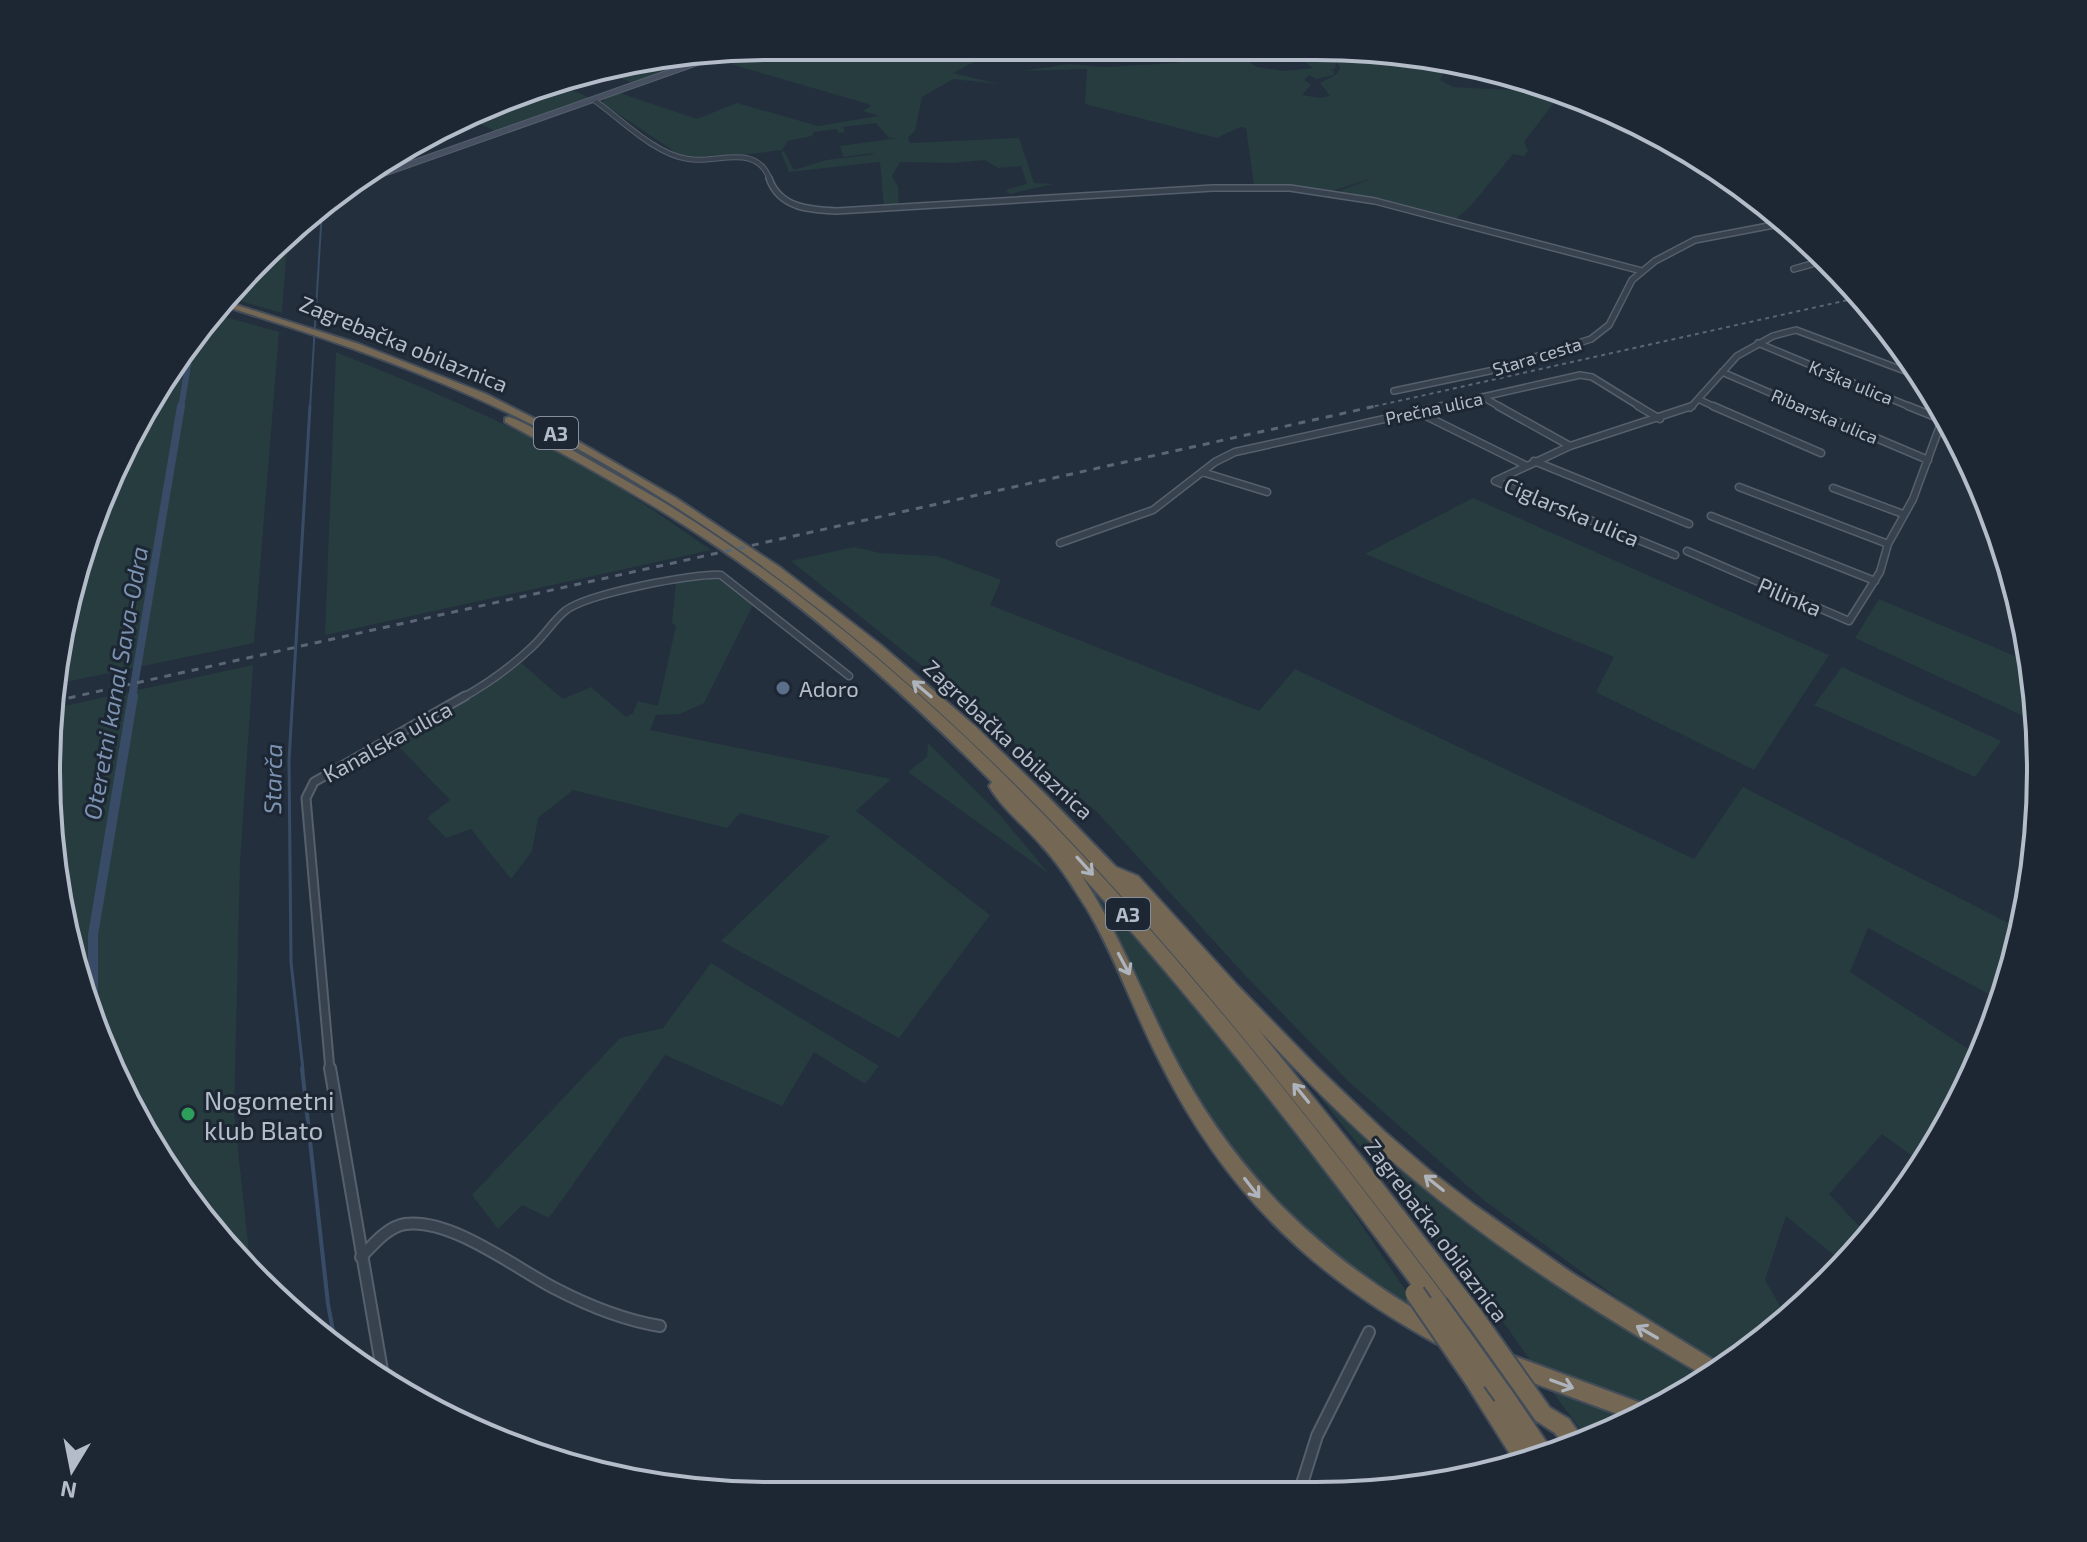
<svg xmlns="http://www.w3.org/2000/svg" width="2087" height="1542" font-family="'Exo 2',sans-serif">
<rect width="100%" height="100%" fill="#242f3e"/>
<!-- green -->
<path fill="#263c3f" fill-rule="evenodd" d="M 771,46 L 919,46 L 978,60 L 953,73 L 999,84 L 953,79 L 922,97 L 915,131 L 908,137 L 910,143 L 1019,138 L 1034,183 L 1053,184 L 1010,194 L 1005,190 L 1027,184 L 1021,166 L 998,168 L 985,160 L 953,163 L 900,162 L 892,176 L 898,187 L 899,206 L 884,208 L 880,162 L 789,172 L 781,152 L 784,151 L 794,170 L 826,160 L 870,155 L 875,153 L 843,157 L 840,146 L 899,138 L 889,138 L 876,123 L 843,127 L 845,132 L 839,133 L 836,129 L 814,132 L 812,136 L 788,141 L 782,150 L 707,159 L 684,158 L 602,103 L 607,96 L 732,51 ZM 713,59 L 868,104 L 871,106 L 863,111 L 879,116 L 818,126 L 737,103 L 697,119 L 620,93 Z
M 1284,47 L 1316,47 L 1336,63 L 1335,69 L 1330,70 L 1335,72 L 1333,75 L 1317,79 L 1309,75 L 1304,80 L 1311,85 L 1302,95 L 1320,98 L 1330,96 L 1320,83 L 1337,74 L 1340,67 L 1333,57 L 1319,47 L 1363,48 L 1454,62 L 1445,69 L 1440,80 L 1453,87 L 1550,92 L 1570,101 L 1556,100 L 1524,142 L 1528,151 L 1524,156 L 1513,154 L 1469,208 L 1454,220 L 1337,192 L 1373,178 L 1332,191 L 1254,185 L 1246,128 L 1240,127 L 1217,138 L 1085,104 L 1087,69 L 1022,71 L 1069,64 L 1105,67 L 1177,63 L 1200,55 L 1225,60 L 1245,59 L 1257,67 L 1285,71 L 1313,68 Z
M 643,63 L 667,72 L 635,84 L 599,69 Z
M 555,82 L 592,99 L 497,132 L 468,118 Z
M 291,234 L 286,258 L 282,313 L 230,298 L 258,259 Z
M 218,315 L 279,332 L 254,643 L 56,684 L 60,629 L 121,450 Z
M 336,352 C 412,383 488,414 561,453 C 613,481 662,516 711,550 L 325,635 Z
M 1473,498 L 1829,655 L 1754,770 L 1596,692 L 1614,657 L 1365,554 Z
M 854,547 L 880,553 L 937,556 L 1001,580 L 990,605 L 1259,711 L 1295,669 L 1694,859 L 1743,787 L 2020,929 L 2003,1002 L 1868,928 L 1850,972 L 1979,1056 L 1944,1134 L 1922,1163 L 1882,1134 L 1829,1194 L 1869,1237 L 1845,1264 L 1786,1216 L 1765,1280 L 1787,1318 L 1757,1346 L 1723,1366 L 1664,1332 L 1486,1202 L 1348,1081 L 1242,972 L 1097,812 L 946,685 L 791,561 Z
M 700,577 L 722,580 L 753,605 L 704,703 L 680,714 L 656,715 L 650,730 L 891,779 L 845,821 L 856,811 L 990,915 L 899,1038 L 721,941 L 830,836 L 740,813 L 727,828 L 573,790 L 538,818 L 532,851 L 511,879 L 471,829 L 446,838 L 427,818 L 450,800 L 396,744 L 521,663 L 563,699 L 591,687 L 626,717 L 633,713 L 638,701 L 658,706 L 676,626 L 672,623 L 676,582 Z
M 1879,599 L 2029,662 L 2039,723 L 1855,638 Z
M 253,665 L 240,863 L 234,1113 L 251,1271 L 196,1212 L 85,1004 L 48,819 L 55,708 Z
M 1842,667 L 2001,741 L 1975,777 L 1814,705 Z
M 928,743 L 1000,815 L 1048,873 L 908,772 L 927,757 Z
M 1087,884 L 1155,958 L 1255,1079 L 1336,1187 L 1424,1318 L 1305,1235 L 1220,1138 L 1166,1044 L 1109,922 Z
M 711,963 L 879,1066 L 865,1084 L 814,1052 L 782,1106 L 665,1055 L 549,1218 L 522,1205 L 498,1229 L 472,1195 L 620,1038 L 663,1028 Z
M 1292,1063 L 1329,1098 L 1679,1359 L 1708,1375 L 1649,1408 L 1536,1369 L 1507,1327 Z
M 1551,1390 L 1633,1418 L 1587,1443 L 1581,1434 L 1583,1433 Z"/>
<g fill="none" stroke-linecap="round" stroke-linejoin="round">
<!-- stream-far2 -->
<path stroke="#394c67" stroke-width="2" d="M 310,408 L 322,209"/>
<!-- stream-far1 -->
<path stroke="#394c67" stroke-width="3" d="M 303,1070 L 291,962 L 289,760 L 310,406"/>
<!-- stream -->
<path stroke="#394c67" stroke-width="4" d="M 302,1068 L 328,1304 L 336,1347"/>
<!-- canal-far2 -->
<path stroke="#394c67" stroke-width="6" d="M 181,408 L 190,353"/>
<!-- canal-far1 -->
<path stroke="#394c67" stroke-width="8" d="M 132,698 L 181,406"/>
<!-- canal -->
<path stroke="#394c67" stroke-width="10" d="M 93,1021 L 93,935 L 133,696"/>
<defs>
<path id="street-far4" d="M 594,100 C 621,119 654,154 688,159 C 717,164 757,142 770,180"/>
<path id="street-far3" d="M 769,178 C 779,208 810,210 837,211 L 1213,188 L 1290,188 L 1375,201 L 1642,271
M 1794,269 L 1819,262
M 1758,343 L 1913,408
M 1722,372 L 1805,408
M 1394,391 L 1494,370 L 1591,339 L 1609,325 L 1632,280 L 1655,261 L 1695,240 L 1779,224
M 1483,397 L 1502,408
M 1700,400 L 1717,408
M 1434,408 L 1580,375 L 1592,377 L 1642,408
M 1690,408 L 1737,356 L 1773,336 L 1796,330 L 1921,377"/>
<path id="street-far2" d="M 1498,406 L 1570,446
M 1638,406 L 1660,419
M 1713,406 L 1821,453
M 1801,406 L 1928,460
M 1908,406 L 1943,420
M 1420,413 L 1525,465
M 1534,461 L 1689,524
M 1202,472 L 1267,492
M 1739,487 L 1888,544
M 1833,488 L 1903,514
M 1711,516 L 1875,581
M 1060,543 L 1153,510 L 1215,462 L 1235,452 L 1443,406
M 1687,551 L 1849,621 L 1880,572 L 1888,544 L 1913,499 L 1944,415
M 1675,555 L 1495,481 L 1570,446 L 1692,406
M 462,698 C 487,684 511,667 532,647 C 544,636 553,621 565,611 C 586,594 693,573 721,575 L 849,676"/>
<path id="street-far1" d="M 330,1070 L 306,798 L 314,782 L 465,696"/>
<path id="street" d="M 330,1068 L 384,1382
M 361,1257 C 373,1245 387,1227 405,1224 C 452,1218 515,1268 556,1289 C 589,1306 623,1320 660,1326
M 1300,1490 L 1317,1436 L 1369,1332"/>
<path id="secondary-far1" d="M 365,180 L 727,52"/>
<path id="secondary" d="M 356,183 L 371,178"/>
<path id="highway" d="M 227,302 L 359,344 L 486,394 L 567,435 L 676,498 L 781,568 L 881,645 L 976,727 L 1046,795 L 1116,867 L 1138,876 L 1238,986 L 1316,1066 L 1385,1132 L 1429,1170 L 1476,1206 L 1572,1273 L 1723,1366 L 1705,1376 C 1605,1318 1506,1256 1417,1182 C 1360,1135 1308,1083 1258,1029 L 1364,1160 L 1483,1313 L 1486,1320 L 1483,1327 L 1476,1330 L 1469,1327 C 1200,972 926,620 517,417 C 423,371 324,337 224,306 Z
M 509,417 C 527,423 544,435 561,444 C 595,463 629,482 663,502 C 978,695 1225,1006 1445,1297 L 1448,1304 L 1445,1311 L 1438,1314 L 1431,1311 C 1320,1161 1207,1014 1082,876 C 1118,931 1141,991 1170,1049 C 1235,1177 1325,1261 1449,1329 L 1452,1336 L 1449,1343 L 1442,1346 L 1435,1343 C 1310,1274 1224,1191 1160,1062 C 1134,1012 1116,958 1087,909 C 1073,887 1059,864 1041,845 C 1024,825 1002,809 989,786 L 992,782 C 906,695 812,610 710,542 C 644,498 575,460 505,422 L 505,418 Z
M 1471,1340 L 1641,1403 L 1649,1409 L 1631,1419 L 1471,1360 L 1464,1357 L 1461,1350 L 1464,1343 Z
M 1476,1372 L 1483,1375 L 1494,1392 L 1496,1388 L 1503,1385 L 1510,1388 L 1553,1452 L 1515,1462 L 1469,1389 L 1466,1382 L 1469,1375 Z
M 1542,1403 L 1569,1419 L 1586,1443 L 1566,1448 L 1555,1433 L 1535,1420 L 1532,1413 L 1535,1406 Z"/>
</defs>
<!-- street-far4 casing -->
<use href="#street-far4" stroke="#565f6c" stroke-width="6"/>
<!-- street-far3 casing -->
<use href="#street-far3" stroke="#565f6c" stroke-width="8"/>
<!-- street-far2 casing -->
<use href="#street-far2" stroke="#565f6c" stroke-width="9"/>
<!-- street-far1 casing -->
<use href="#street-far1" stroke="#565f6c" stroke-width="11"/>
<!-- street casing -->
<use href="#street" stroke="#565f6c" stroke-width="14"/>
<!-- secondary-far1 casing -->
<use href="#secondary-far1" stroke="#565f6c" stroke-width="7"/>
<!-- secondary casing -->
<use href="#secondary" stroke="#565f6c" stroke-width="10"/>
<!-- highway casing -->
<use href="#highway" stroke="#434c59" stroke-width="4"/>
<!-- street-far4 -->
<use href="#street-far4" stroke="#38414e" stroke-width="4"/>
<!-- street-far3 -->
<use href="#street-far3" stroke="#38414e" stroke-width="5"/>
<!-- street-far2 -->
<use href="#street-far2" stroke="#38414e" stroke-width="6"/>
<!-- street-far1 -->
<use href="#street-far1" stroke="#38414e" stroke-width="7"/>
<!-- street -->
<use href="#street" stroke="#38414e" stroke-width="10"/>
<!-- secondary-far1 -->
<use href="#secondary-far1" stroke="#465061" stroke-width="5"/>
<!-- secondary -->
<use href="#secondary" stroke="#465061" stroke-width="7"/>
<!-- highway -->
<use href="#highway" fill="#746855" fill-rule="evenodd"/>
<!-- rail-far1 -->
<path stroke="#5a6575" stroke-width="2" stroke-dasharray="4 4" stroke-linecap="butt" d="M 1367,408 L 1857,298"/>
<!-- rail -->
<path stroke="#5a6575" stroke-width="3" stroke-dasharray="7 7" stroke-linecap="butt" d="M 55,701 L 1376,406"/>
<defs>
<path id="highway-bridge" d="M 1415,1293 L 1476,1382
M 1438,1304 L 1503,1395
M 1476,1320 L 1542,1413"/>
</defs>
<!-- highway-bridge casing -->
<use href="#highway-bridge" stroke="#434c59" stroke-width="23" stroke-linecap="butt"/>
<!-- highway-bridge -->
<use href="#highway-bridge" stroke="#746855" stroke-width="19"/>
</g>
<!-- one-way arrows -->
<defs><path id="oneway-shaft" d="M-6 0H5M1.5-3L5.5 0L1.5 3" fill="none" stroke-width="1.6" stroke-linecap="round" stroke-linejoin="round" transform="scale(2)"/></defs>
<g stroke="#aeb4bd">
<use href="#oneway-shaft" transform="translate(922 689) rotate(-140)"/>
<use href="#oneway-shaft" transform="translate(1085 866) rotate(48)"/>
<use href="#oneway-shaft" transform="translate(1124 964) rotate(62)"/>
<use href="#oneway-shaft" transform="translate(1301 1093) rotate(-129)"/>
<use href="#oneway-shaft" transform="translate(1434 1183) rotate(-141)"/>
<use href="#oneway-shaft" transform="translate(1252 1188) rotate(52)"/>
<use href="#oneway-shaft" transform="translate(1647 1332) rotate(-150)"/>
<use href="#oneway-shaft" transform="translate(1562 1384) rotate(20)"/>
</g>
<!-- markers -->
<circle fill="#5c6f8a" stroke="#1d2633" stroke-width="3" cx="783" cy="688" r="8"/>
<circle fill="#2e9e5b" stroke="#1d2633" stroke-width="3" cx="188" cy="1114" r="8"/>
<g text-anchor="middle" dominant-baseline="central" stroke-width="6" stroke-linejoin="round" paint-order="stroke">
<!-- far-street labels -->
<g font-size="18" fill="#b4bcc9" stroke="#1d2633">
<text transform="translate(1537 356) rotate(-17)">Stara cesta</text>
<text transform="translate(1851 382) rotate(22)">Krška ulica</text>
<text transform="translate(1434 408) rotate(-12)">Prečna ulica</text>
<text transform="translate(1825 416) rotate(23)">Ribarska ulica</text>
</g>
<!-- shield labels -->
<g fill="#1d2633" stroke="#878f9c" stroke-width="2">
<rect x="534" y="417" width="44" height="32" rx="6"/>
<rect x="1106" y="898" width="44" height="32" rx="6"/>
</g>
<g font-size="20" font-weight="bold" fill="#b4bcc9">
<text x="556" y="433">A3</text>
<text x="1128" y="914">A3</text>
</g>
<!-- street labels -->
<g font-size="22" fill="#b4bcc9" stroke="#1d2633">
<text transform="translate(404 343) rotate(22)">Zagrebačka obilaznica</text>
<text transform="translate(1572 511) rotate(23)">Ciglarska ulica</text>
<text transform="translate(1790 596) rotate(23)">Pilinka</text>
<text transform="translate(1009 739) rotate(43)">Zagrebačka obilaznica</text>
<text transform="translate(387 741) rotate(-29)">Kanalska ulica</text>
<text transform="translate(1437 1230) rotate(53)">Zagrebačka obilaznica</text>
</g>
<!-- poi labels -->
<g font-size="22" fill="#b4bcc9" stroke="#1d2633" text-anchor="start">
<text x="799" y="688">Adoro</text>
</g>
<!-- water labels -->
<g font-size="24" font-style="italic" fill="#7c92b1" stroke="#1d2633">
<text transform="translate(115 683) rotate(-80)">Oteretni kanal Sava-Odra</text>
<text transform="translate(272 779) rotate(-89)">Starča</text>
</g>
<!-- near-poi labels -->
<g font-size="26" fill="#b4bcc9" stroke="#1d2633" text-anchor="start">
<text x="204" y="1099">Nogometni<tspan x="204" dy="30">klub Blato</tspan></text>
</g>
</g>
<!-- crop -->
<path d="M0 0H2087V1542H0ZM771 60H1316A711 711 0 0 1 2027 771V771A711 711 0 0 1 1316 1482H771A711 711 0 0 1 60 771V771A711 711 0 0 1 771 60Z" fill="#1d2633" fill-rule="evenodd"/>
<path fill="none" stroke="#b4bcc9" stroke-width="4" d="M771 60H1316A711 711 0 0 1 2027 771V771A711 711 0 0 1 1316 1482H771A711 711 0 0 1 60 771V771A711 711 0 0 1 771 60Z"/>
<!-- north arrow -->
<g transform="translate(72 1470) rotate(190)" stroke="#1d2633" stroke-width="6" paint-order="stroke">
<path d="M0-6L14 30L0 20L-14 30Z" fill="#b4bcc9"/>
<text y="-12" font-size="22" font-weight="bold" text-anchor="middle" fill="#b4bcc9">N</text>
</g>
</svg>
